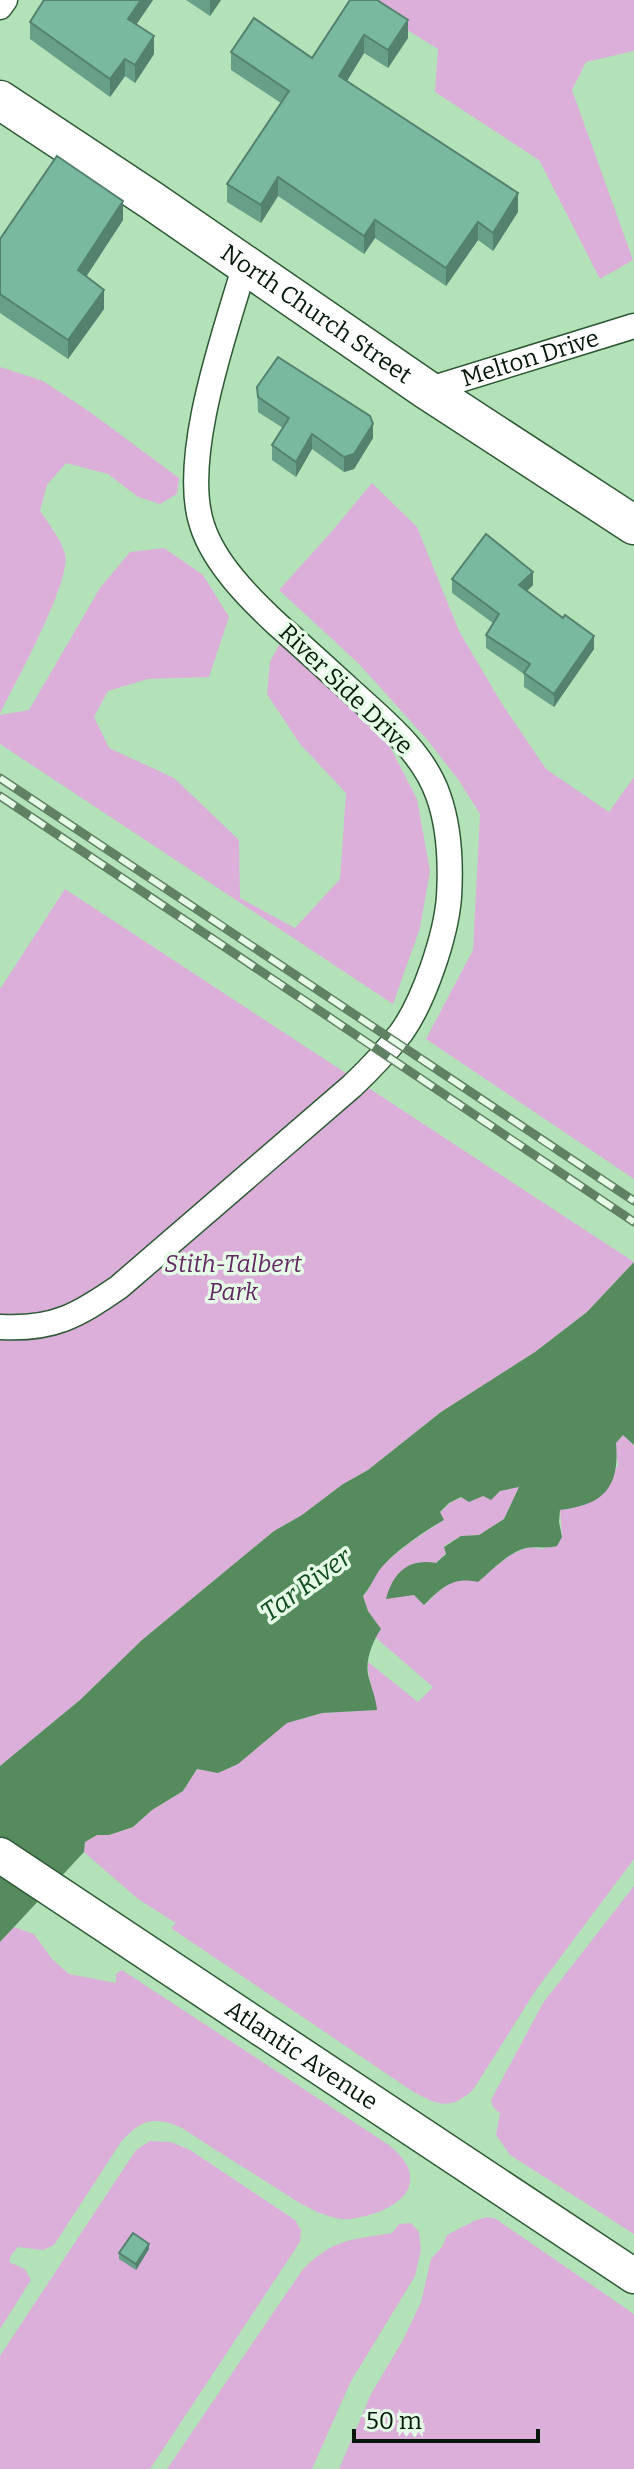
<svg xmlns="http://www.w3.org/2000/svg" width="634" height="2469" font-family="Bitter,serif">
<rect width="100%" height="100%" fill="#b3e2b8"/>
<!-- green -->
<path fill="#dcafda" d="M 359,0 L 634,0 L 634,51 L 586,62 L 572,90 L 633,260 L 600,279 L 539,160 L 435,92 L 438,49 Z
M 0,367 L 43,381 L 90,412 L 179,478 L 177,494 L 160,504 L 138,497 L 108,474 L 66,463 L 47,485 L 40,511 C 49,524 60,538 65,554 C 72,581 14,685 0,714 Z
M 372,483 L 417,527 L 459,631 L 502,704 L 546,769 L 609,812 L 634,777 L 634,1179 L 426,1039 L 473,950 L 480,814 L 458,779 L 425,737 L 358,663 L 279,590 L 333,530 Z
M 164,548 L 203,575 L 229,617 L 209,677 L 148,679 L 108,691 L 94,717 L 109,748 L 174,778 L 239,840 L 240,898 L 295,928 L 340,879 L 346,793 L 300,744 L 267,694 L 270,662 L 281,641 L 386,739 L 417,799 L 430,871 L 420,928 L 393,1004 L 0,744 L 0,715 L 29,710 L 100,588 L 130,552 Z
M 65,889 L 634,1262 L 587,1312 L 535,1352 L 441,1412 L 368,1470 L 343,1484 L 302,1515 L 274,1531 L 142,1640 L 80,1700 L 0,1766 L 0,989 Z
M 623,1435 L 634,1445 L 634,1859 L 536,1990 L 473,2090 C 449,2111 438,2105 412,2091 L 171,1928 L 176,1923 L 138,1899 L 84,1852 L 85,1842 L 97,1835 L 109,1835 L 133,1827 L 152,1810 L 183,1791 L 197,1769 L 218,1773 L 238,1764 L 286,1723 L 322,1713 L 376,1710 C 375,1692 367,1679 368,1662 L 418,1702 L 433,1687 L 375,1637 L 380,1629 L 368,1611 L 363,1597 C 369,1589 372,1583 376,1574 C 385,1559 427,1530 443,1521 L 440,1513 C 460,1491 464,1501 488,1495 C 499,1492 508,1488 520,1486 L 504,1519 L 479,1535 L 461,1536 L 444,1546 L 446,1553 L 436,1563 L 414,1595 L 425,1605 C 441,1588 453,1576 478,1581 L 510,1555 L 529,1547 L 543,1549 L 562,1537 L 560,1509 L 574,1508 L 618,1466 L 615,1444 Z
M 634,1886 L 634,2234 L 510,2155 L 496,2135 L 500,2113 L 493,2107 L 491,2100 L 543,2003 Z
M 14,1927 L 34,1934 L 52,1959 L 69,1974 L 116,1983 L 116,1974 L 122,1970 L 389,2145 C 429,2177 408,2205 366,2216 C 356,2218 346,2221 336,2218 C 309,2212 288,2195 265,2181 C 237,2163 209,2146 182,2128 C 154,2115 140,2120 121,2142 L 54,2245 L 43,2250 L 18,2247 L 11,2255 L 9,2262 L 25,2269 L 31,2280 L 0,2329 L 0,1942 Z
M 150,2141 L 171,2142 L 190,2150 L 295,2220 L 301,2230 L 300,2242 L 150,2469 L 0,2469 L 0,2356 L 136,2150 Z
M 487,2217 L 496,2219 L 634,2314 L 634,2469 L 339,2469 L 371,2394 L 403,2340 L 421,2302 L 431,2259 L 442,2247 L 447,2235 L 474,2221 Z
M 411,2223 L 419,2232 L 421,2250 L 415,2276 L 350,2383 L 312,2469 L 167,2469 L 303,2269 C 335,2238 351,2240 392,2233 L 399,2224 Z"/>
<!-- water -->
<path fill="#568b5e" d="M 634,1262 L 634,1445 L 623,1435 L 616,1443 C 620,1488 603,1505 560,1510 L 559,1522 L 562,1537 L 557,1546 C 545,1549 534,1546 526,1548 C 507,1553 493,1570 478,1582 C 453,1576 441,1588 424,1605 L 414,1595 L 386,1599 C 393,1573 408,1558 436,1563 L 446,1554 L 444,1547 L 461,1536 L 479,1535 L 504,1519 L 519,1487 L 500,1491 L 491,1500 L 483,1496 L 469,1502 L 461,1497 L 449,1503 L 440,1512 L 444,1520 C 427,1529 385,1558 377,1574 C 372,1582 369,1589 363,1596 L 368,1611 L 381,1629 C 372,1642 364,1663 369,1678 C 372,1690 376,1698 377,1710 L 322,1713 L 287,1723 L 238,1764 L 218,1773 L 197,1769 L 183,1791 L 152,1810 L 133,1827 L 109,1835 L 97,1835 L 85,1842 L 84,1852 L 0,1942 L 0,1766 L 80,1700 L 142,1640 L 274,1531 L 302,1515 L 343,1484 L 368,1470 L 441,1412 L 535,1352 L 587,1312 Z"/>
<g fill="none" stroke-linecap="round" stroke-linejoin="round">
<defs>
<g id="street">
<path d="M 0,7 L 5,0"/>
<path id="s1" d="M 427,390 L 634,326"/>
<path d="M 0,1327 C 53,1330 77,1316 119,1287 L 352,1086 C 370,1069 386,1052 401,1033 C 424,1001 446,936 449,897 C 451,863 450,828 438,795 C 423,752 383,720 350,690 C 326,668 302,646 278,625 C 249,598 214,563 202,525 C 180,459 225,332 245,265"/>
</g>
<g id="secondary">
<path id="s2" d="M 0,1855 L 634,2276"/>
</g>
<g id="primary">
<path id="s3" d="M 0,100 L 151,200 L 427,390 L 634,525"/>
</g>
</defs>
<!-- street casing -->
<use href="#street" stroke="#2e5935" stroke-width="27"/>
<!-- secondary casing -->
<use href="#secondary" stroke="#2e5935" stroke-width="37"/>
<!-- primary casing -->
<use href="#primary" stroke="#2e5935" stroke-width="41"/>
<!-- street -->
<use href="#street" stroke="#fff" stroke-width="24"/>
<!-- secondary -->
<use href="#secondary" stroke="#fff" stroke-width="34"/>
<!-- primary -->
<use href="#primary" stroke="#fff" stroke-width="38"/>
<defs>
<path id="rail" d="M 0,778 L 634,1201
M 0,796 L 634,1222"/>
</defs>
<!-- rail casing -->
<use href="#rail" stroke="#608164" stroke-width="9"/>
<!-- rail -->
<use href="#rail" stroke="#e5fce7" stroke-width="6" stroke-dasharray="18" stroke-linecap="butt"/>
</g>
<!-- wall -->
<path fill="#679f89" d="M 153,0 L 136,24 L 154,54 L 135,83 L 125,76 L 110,97 L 30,39 L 30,22 Z
M 186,0 L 221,0 L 210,16 Z
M 350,0 L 408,38 L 388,68 L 364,53 L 347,81 L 518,212 L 493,251 L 478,240 L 446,286 L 375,238 L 364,254 L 278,196 L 261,223 L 227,202 L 227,184 L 281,103 L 231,70 L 231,52 L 312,58 Z
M 123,220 L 86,277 L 104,309 L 68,359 L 0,313 L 0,239 Z
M 257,387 L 373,438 L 354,469 L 344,472 L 312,449 L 296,477 L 272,460 L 272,445 L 283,428 L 258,412 Z
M 452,579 L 533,585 L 527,591 L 594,649 L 554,707 L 524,687 L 524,674 L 486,648 L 486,635 L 493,623 L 452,593 Z
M 149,2249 L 136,2270 L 119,2259 L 119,2253 Z"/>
<!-- shaded-wall -->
<path fill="#54826f" d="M 141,0 L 153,0 L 128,37 L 128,19 Z
M 210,0 L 221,0 L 210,16 Z
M 408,20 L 408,38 L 388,68 L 388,50 Z
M 364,35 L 364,53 L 339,94 L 339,76 Z
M 154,36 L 154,54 L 135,83 L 135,65 Z
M 125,59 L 125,76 L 110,97 L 110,79 Z
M 278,177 L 278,196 L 261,223 L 261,205 Z
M 518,193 L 518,212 L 493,251 L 493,233 Z
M 123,201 L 123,220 L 78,289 L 78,270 Z
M 375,220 L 375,238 L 364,254 L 364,236 Z
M 478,222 L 478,240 L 446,286 L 446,268 Z
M 104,290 L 104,309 L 68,359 L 68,340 Z
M 373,424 L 373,438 L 354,469 L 344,472 L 344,457 Z
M 312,434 L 312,449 L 296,477 L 296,462 Z
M 533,572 L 533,585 L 519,599 L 519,585 Z
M 594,636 L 594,649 L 554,707 L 554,694 Z
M 149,2244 L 149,2249 L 136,2270 L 136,2264 Z"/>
<!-- building -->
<path fill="#78b99f" stroke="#54826f" stroke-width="2" d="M 44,0 L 141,0 L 128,19 L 154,36 L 135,65 L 125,59 L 110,79 L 30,22 Z
M 350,0 L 377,0 L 408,20 L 388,50 L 364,35 L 339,76 L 518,193 L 493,233 L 478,222 L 446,268 L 375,220 L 364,236 L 278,177 L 261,205 L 227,184 L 289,91 L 231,52 L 254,18 L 312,58 Z
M 57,156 L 123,201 L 78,270 L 104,290 L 68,340 L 0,294 L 0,239 Z
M 278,357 L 370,416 L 373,424 L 354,454 L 344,457 L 312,434 L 296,462 L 272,445 L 289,418 L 258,397 L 257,387 Z
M 486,534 L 533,572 L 519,585 L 563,618 L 565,615 L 594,636 L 554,694 L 524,673 L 530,664 L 486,635 L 499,614 L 452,579 Z
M 133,2233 L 149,2244 L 136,2264 L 119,2253 Z"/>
<g text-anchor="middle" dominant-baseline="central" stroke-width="7" stroke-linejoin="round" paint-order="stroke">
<!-- street labels -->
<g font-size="24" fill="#061809" stroke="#e5fce7">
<text stroke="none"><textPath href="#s3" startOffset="382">North Church Street</textPath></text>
<text stroke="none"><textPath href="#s1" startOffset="108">Melton Drive</textPath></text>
<text transform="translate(346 689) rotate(44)">River Side Drive</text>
<text stroke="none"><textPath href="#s2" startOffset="362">Atlantic Avenue</textPath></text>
</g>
<!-- park labels -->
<g font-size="24" font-style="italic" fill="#632763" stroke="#e5fce7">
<text x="233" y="1264">Stith-Talbert<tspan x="233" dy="28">Park</tspan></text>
</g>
<!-- water labels -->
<g font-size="26" font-style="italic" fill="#104c1f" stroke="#e5fce7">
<text transform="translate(306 1585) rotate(-36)">Tar River</text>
</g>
</g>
<!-- scale -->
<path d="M354 2429v12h184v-12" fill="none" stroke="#061809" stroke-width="4"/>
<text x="366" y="2429" font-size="24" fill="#061809" stroke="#e5fce7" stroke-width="6" paint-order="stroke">50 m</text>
</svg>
